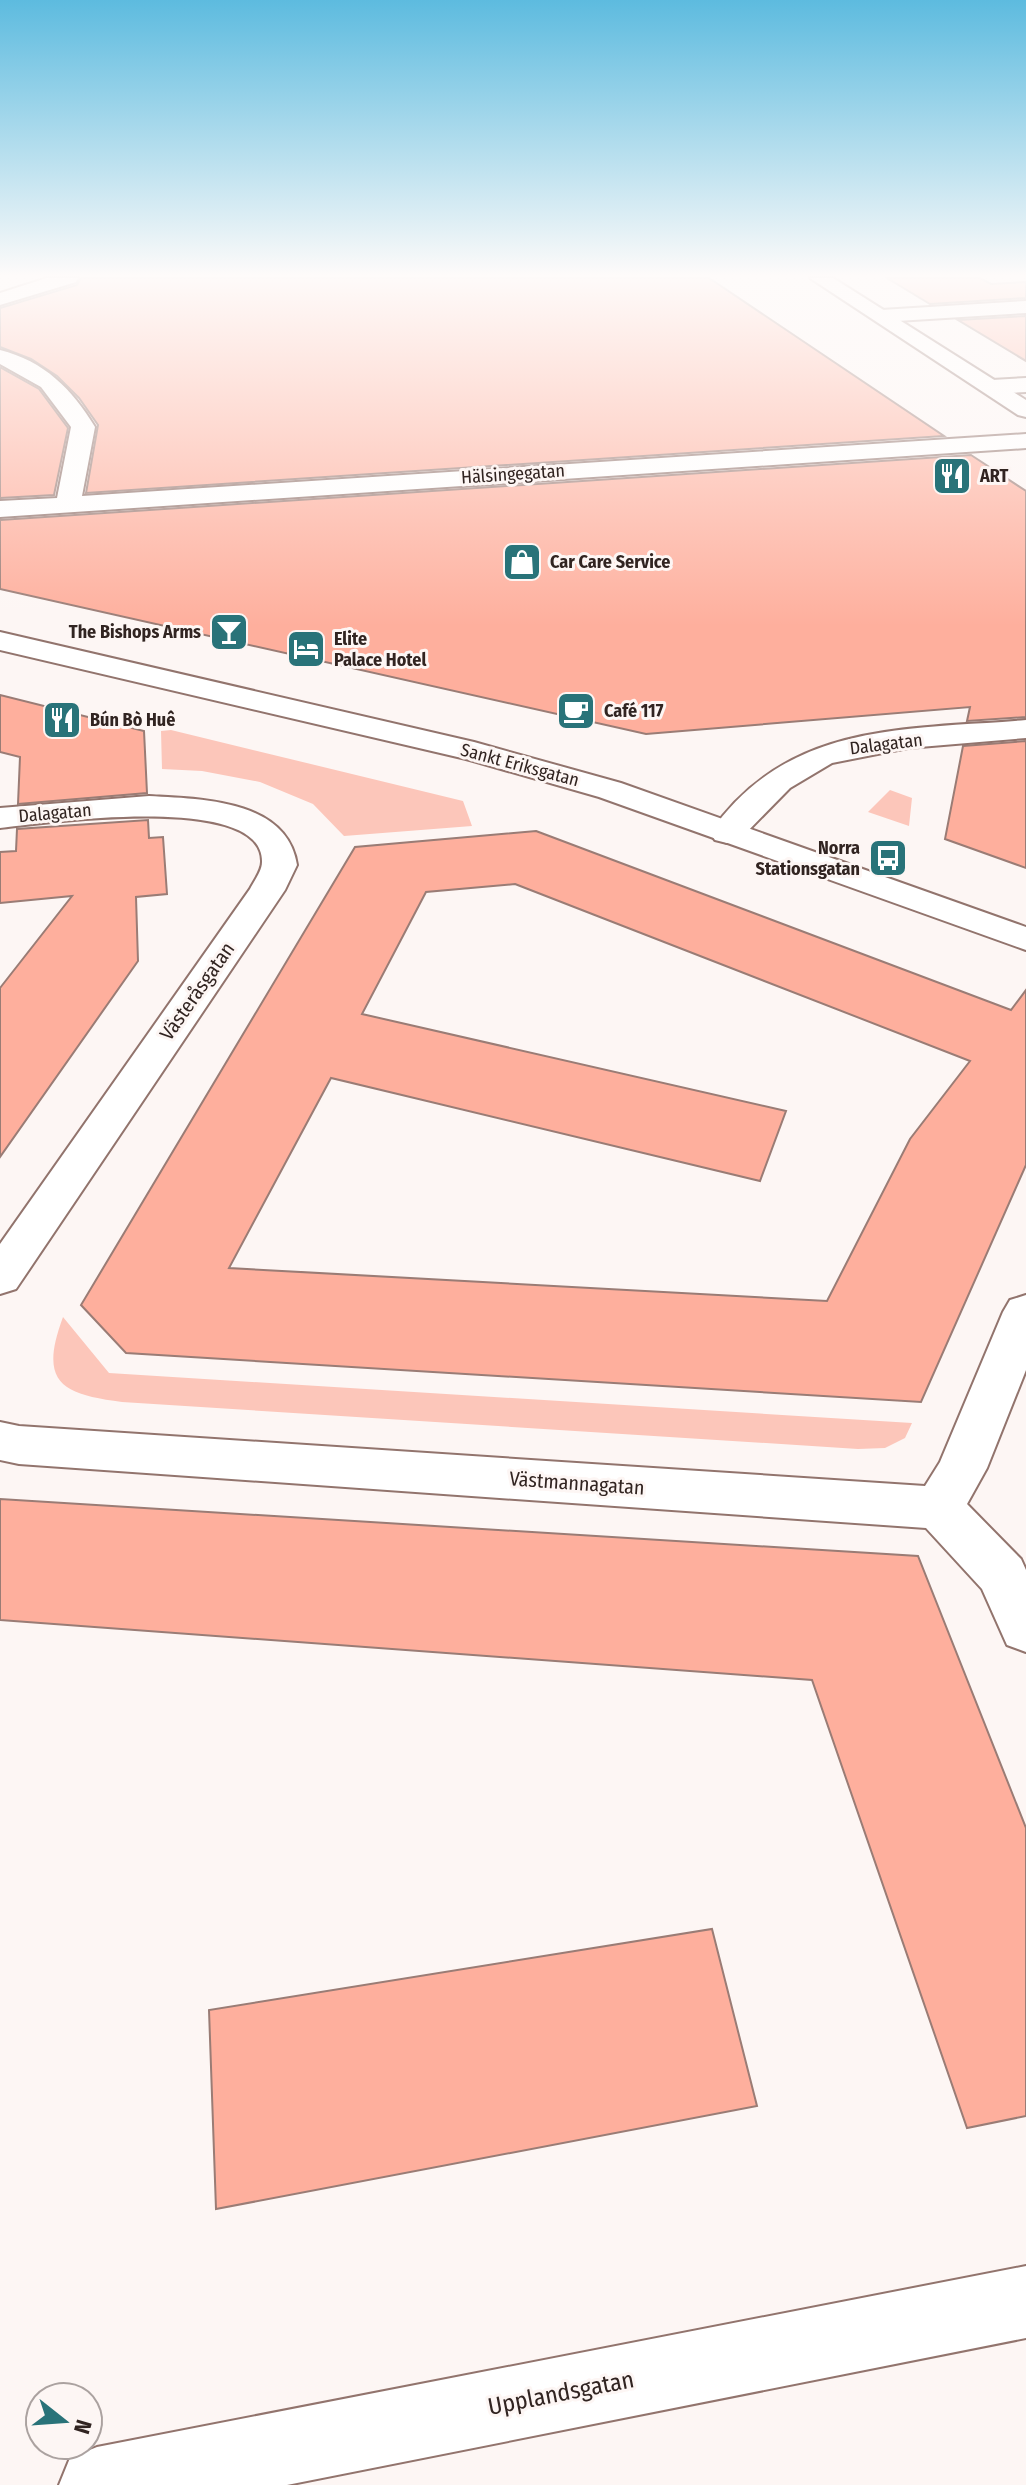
<svg xmlns="http://www.w3.org/2000/svg" width="1026" height="2485" font-family="'Fira Sans Condensed',sans-serif">
<rect width="100%" height="100%" fill="#fdf6f4"/>
<!-- green -->
<path fill="#fcc6ba" d="M 171,730 L 463,801 L 472,826 L 344,836 L 313,804 L 260,782 L 202,771 L 162,769 L 161,731 Z
M 890,790 L 912,798 L 909,826 L 868,812 Z
M 63,1317 L 109,1373 L 912,1423 L 905,1438 L 885,1448 L 858,1449 L 122,1402 C 60,1394 39,1382 63,1317 Z"/>
<!-- building -->
<path fill="#feaf9d" stroke="#9a7c75" stroke-width="2" fill-rule="evenodd" d="M 81,278 L 709,278 L 944,436 L 86,493 L 98,425 L 79,398 L 57,376 L 31,359 L 0,347 L 0,308 L 77,285 Z
M 887,278 L 980,278 L 991,284 L 1026,282 L 1026,298 L 930,304 Z
M 1026,316 L 1026,361 L 958,320 Z
M 0,367 L 39,389 L 68,428 L 54,495 L 0,498 Z
M 971,455 L 1026,491 L 1026,717 L 967,721 L 970,707 L 646,734 L 0,589 L 0,520 Z
M 0,695 L 144,731 L 147,793 L 18,804 L 20,757 L 0,752 Z
M 1026,741 L 1026,868 L 945,839 L 963,746 Z
M 148,820 L 149,838 L 163,837 L 167,894 L 136,897 L 138,961 L 0,1157 L 0,988 L 72,896 L 0,903 L 0,852 L 16,851 L 17,829 Z
M 536,831 L 1011,1010 L 1026,990 L 1026,1165 L 921,1402 L 126,1353 L 81,1305 L 355,847 ZM 515,884 L 970,1061 L 910,1139 L 827,1301 L 229,1268 L 331,1078 L 760,1181 L 786,1111 L 362,1014 L 426,892 Z
M 0,1499 L 918,1556 L 1026,1828 L 1026,2116 L 967,2128 L 812,1680 L 0,1620 Z
M 712,1929 L 757,2106 L 216,2209 L 209,2010 Z"/>
<g fill="none" stroke-linecap="round" stroke-linejoin="round">
<defs>
<path id="minor" d="M 47,278 L 78,278 L 76,282 L 0,305 L 0,293 Z
M 1026,301 L 1026,313 L 881,322 L 871,316 L 881,310 Z
M 0,350 C 44,361 72,389 95,427 L 82,496 L 1026,434 L 1026,448 L 0,517 L 0,501 L 57,498 L 71,427 L 41,387 L 0,364 Z
M 1026,378 L 1026,392 L 992,394 L 981,387 L 992,380 Z
M 1026,720 L 1026,738 L 908,748 L 832,763 L 790,788 L 739,840 L 727,843 L 715,840 L 710,833 C 787,721 906,730 1026,720 Z
M 149,796 C 200,799 287,799 297,865 L 285,890 L 16,1289 L 0,1294 L 0,1244 L 250,889 C 254,881 262,871 262,862 C 264,791 43,823 0,828 L 0,808 Z
M 1026,1295 L 1026,1370 L 987,1468 L 967,1504 L 1021,1559 L 1026,1570 L 1026,1652 L 1007,1645 L 982,1589 L 926,1528 L 19,1464 L 0,1460 L 0,1422 L 19,1426 L 925,1486 L 940,1462 L 1003,1312 L 1010,1300 Z
M 1026,2266 L 1026,2338 L 287,2485 L 59,2485 L 70,2458 L 97,2447 Z"/>
<path id="tertiary" d="M 810,278 L 833,278 L 1026,400 L 1026,417 L 1018,415 Z"/>
<path id="secondary" d="M 0,632 L 474,742 L 621,783 L 1026,927 L 1026,950 L 599,797 L 466,759 L 0,650 Z"/>
</defs>
<!-- minor casing -->
<use href="#minor" stroke="#92746d" stroke-width="4"/>
<!-- tertiary casing -->
<use href="#tertiary" stroke="#92746d" stroke-width="4"/>
<!-- secondary casing -->
<use href="#secondary" stroke="#92746d" stroke-width="4"/>
<!-- minor -->
<use href="#minor" fill="#fff" fill-rule="evenodd"/>
<!-- tertiary -->
<use href="#tertiary" fill="#fff" fill-rule="evenodd"/>
<!-- secondary -->
<use href="#secondary" fill="#fff" fill-rule="evenodd"/>
</g>
<!-- sky -->
<linearGradient id="sky" x2="0" y2="1"><stop stop-color="#5dbbdf"/><stop offset="0.44" stop-color="#fefbfa"/><stop offset="1" stop-color="#fefbfa" stop-opacity="0"/></linearGradient>
<rect width="1026" height="626" fill="url(#sky)"/>
<!-- icons -->
<defs>
<symbol id="restaurant-square" viewBox="-11 -11 22 22"><rect x="-9" y="-9" width="18" height="18" rx="4" fill="#297379" stroke="#fdf6f4"/><path d="M-5-6h1v4h1v-4h1v4h1v-4h1v5L-1.5 .5V6h-2V.5L-5-1ZM5-6V6H3V1.5H1.5Q1.5-4 5-6Z" fill="#fff"/></symbol>
<symbol id="shop-square" viewBox="-11 -11 22 22"><rect x="-9" y="-9" width="18" height="18" rx="4" fill="#297379" stroke="#fdf6f4"/><path d="M-5-2.5h2.3a2.7 3.5 0 0 1 5.4 0H5L5.5 6h-11ZM-1.5-2.5h3a1.5 2.3 0 0 0-3 0Z" fill="#fff"/></symbol>
<symbol id="bar-square" viewBox="-11 -11 22 22"><rect x="-9" y="-9" width="18" height="18" rx="4" fill="#297379" stroke="#fdf6f4"/><path d="M-6-5H6L.8 .8V4.5H3.5V6h-7V4.5H-.8V.8Z" fill="#fff"/></symbol>
<symbol id="hotel-square" viewBox="-11 -11 22 22"><rect x="-9" y="-9" width="18" height="18" rx="4" fill="#297379" stroke="#fdf6f4"/><path d="M-6-4.5h1.5V1H6V5H4.5V3h-9V5H-6ZM-4 0a1.8 1.8 0 1 1 3.6 0ZM.5 0V-2.5h3Q6-2.5 6 0Z" fill="#fff"/></symbol>
<symbol id="cafe-square" viewBox="-11 -11 22 22"><rect x="-9" y="-9" width="18" height="18" rx="4" fill="#297379" stroke="#fdf6f4"/><path d="M-5.5-4.5H6V0H3Q3 3.5 0 3.5H-2.5Q-5.5 3.5-5.5 0ZM3-3.2v2h1.7v-2ZM-6 4.5H4V6H-6Z" fill="#fff"/></symbol>
<symbol id="bus-square" viewBox="-11 -11 22 22"><rect x="-9" y="-9" width="18" height="18" rx="4" fill="#297379" stroke="#fdf6f4"/><path d="M-5-6H5V4H4V6H2V4H-2V6H-4V4H-5ZM-3.5-4V0h7V-4ZM-3.5 1.2v1.5H-2V1.2ZM2 1.2v1.5H3.5V1.2Z" fill="#fff"/></symbol>
</defs>
<g fill-rule="evenodd">
<use href="#restaurant-square" x="930" y="454" width="44" height="44"/>
<use href="#shop-square" x="500" y="540" width="44" height="44"/>
<use href="#bar-square" x="207" y="610" width="44" height="44"/>
<use href="#hotel-square" x="284" y="627" width="44" height="44"/>
<use href="#cafe-square" x="554" y="689" width="44" height="44"/>
<use href="#restaurant-square" x="40" y="698" width="44" height="44"/>
<use href="#bus-square" x="866" y="836" width="44" height="44"/>
</g>
<g text-anchor="middle" dominant-baseline="central" stroke-width="6" stroke-linejoin="round" paint-order="stroke">
<!-- far-street labels -->
<g font-size="18" fill="#312421" stroke="#fdf6f4">
<text transform="translate(513 474) rotate(-4)">Hälsingegatan</text>
<text transform="translate(886 744) rotate(-7)">Dalagatan</text>
<text transform="translate(520 765) rotate(15)">Sankt Eriksgatan</text>
<text transform="translate(55 813) rotate(-5)">Dalagatan</text>
</g>
<!-- far-poi labels -->
<g font-size="18" font-weight="bold" fill="#312421" stroke="#fdf6f4" text-anchor="start">
<text x="980" y="476">ART</text>
<text x="550" y="562">Car Care Service</text>
<text x="201" y="632" text-anchor="end">The Bishops Arms</text>
<text x="334" y="639">Elite<tspan x="334" dy="21">Palace Hotel</tspan></text>
<text x="604" y="711">Café 117</text>
<text x="90" y="720">Bún Bò Huê</text>
<text x="860" y="848" text-anchor="end">Norra<tspan x="860" dy="21">Stationsgatan</tspan></text>
</g>
<!-- street labels -->
<g font-size="20" fill="#312421" stroke="#fdf6f4">
<text transform="translate(197 991) rotate(-55)">Västeråsgatan</text>
<text transform="translate(577 1483) rotate(4)">Västmannagatan</text>
</g>
<!-- near-street labels -->
<g font-size="24" fill="#312421" stroke="#fdf6f4">
<text transform="translate(561 2393) rotate(-11)">Upplandsgatan</text>
</g>
</g>
<!-- north arrow -->
<g transform="translate(64 2421) rotate(107)"><circle r="38" fill="#fdf6f4" stroke="#aba2a0" stroke-width="2"/>
<path d="M0-6L14 30L0 20L-14 30Z" fill="#297379"/>
<text y="-12" font-size="22" font-weight="bold" text-anchor="middle" fill="#312421">N</text>
</g>
</svg>
